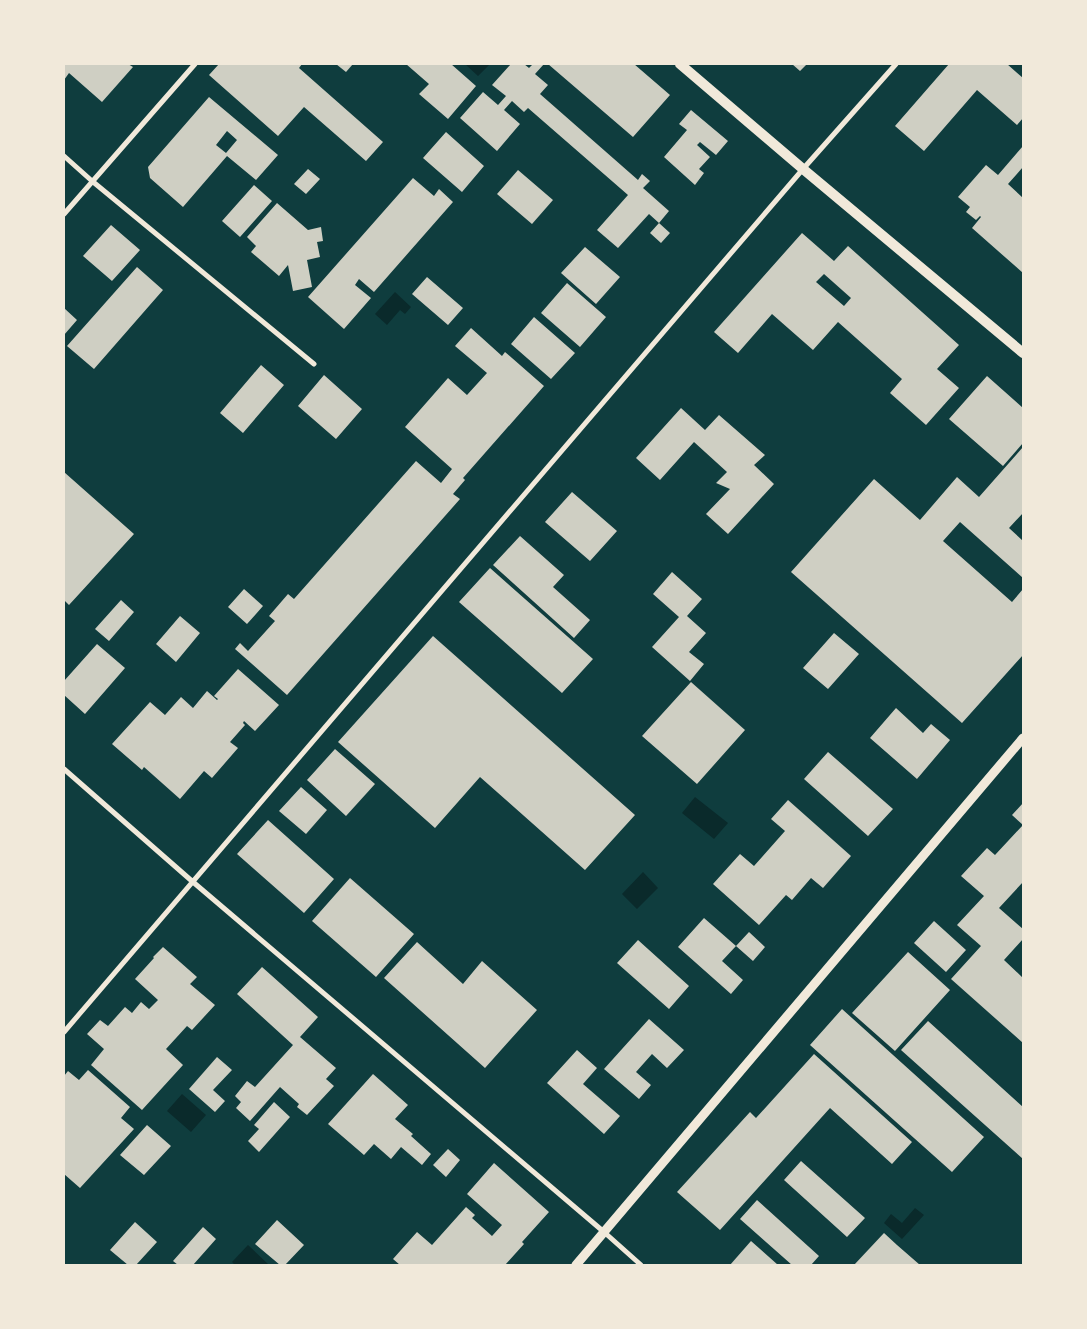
<svg xmlns="http://www.w3.org/2000/svg" width="1087" height="1329" font-family="'Noto Serif',serif">
<rect width="100%" height="100%" fill="#0f3d3e"/>
<!-- water -->
<path fill="#0a2a2b" d="M 465,64 L 490,64 L 478,76 Z
M 395,292 L 411,307 L 405,314 L 400,310 L 387,325 L 375,314 Z
M 695,797 L 728,823 L 714,839 L 682,813 Z
M 643,872 L 658,888 L 637,909 L 622,894 Z
M 182,1094 L 206,1115 L 191,1132 L 167,1111 Z
M 915,1208 L 924,1215 L 902,1239 L 884,1223 L 891,1214 L 902,1223 Z
M 248,1245 L 269,1265 L 235,1265 L 232,1262 Z"/>
<!-- building -->
<path fill="#cfcfc3" fill-rule="evenodd" d="M 64,64 L 128,64 L 133,67 L 102,102 L 69,73 L 64,80 Z
M 219,64 L 302,64 L 299,68 L 383,142 L 366,161 L 304,107 L 278,136 L 209,75 Z
M 336,64 L 353,64 L 346,72 Z
M 406,64 L 451,64 L 476,86 L 448,119 L 419,94 L 429,84 Z
M 511,64 L 524,64 L 529,68 L 533,64 L 544,64 L 535,74 L 548,85 L 540,94 L 638,180 L 642,174 L 650,181 L 643,188 L 669,211 L 659,223 L 649,214 L 618,248 L 597,230 L 628,195 L 528,108 L 524,112 L 512,101 L 504,110 L 520,124 L 497,151 L 460,118 L 483,92 L 498,105 L 506,96 L 492,85 Z
M 548,64 L 634,64 L 670,95 L 633,137 Z
M 792,64 L 807,64 L 800,71 Z
M 949,64 L 1007,64 L 1023,78 L 1023,118 L 1017,125 L 977,90 L 924,151 L 895,126 Z
M 209,97 L 278,155 L 256,180 L 227,156 L 183,207 L 150,178 L 148,167 ZM 227,131 L 237,140 L 226,153 L 216,145 Z
M 691,110 L 728,141 L 716,155 L 700,142 L 697,145 L 710,157 L 699,169 L 704,173 L 695,185 L 664,157 L 687,130 L 679,124 Z
M 446,132 L 484,166 L 462,192 L 423,158 Z
M 1023,146 L 1023,167 L 1008,184 L 1023,198 L 1023,273 L 972,228 L 981,217 L 980,216 L 976,220 L 966,212 L 970,207 L 958,197 L 986,165 L 998,175 Z
M 308,169 L 320,179 L 306,194 L 294,184 Z
M 518,170 L 553,200 L 532,224 L 497,194 Z
M 413,178 L 434,196 L 439,189 L 453,202 L 374,292 L 359,279 L 355,285 L 371,298 L 344,329 L 308,297 Z
M 254,185 L 272,201 L 240,237 L 222,221 Z
M 277,203 L 308,230 L 321,227 L 323,241 L 317,242 L 320,257 L 307,260 L 312,287 L 293,291 L 288,265 L 279,276 L 251,252 L 256,246 L 247,237 Z
M 659,223 L 670,233 L 661,243 L 650,233 Z
M 111,225 L 140,250 L 112,281 L 83,256 Z
M 802,233 L 834,261 L 848,246 L 959,345 L 937,369 L 959,388 L 926,425 L 890,393 L 902,379 L 838,322 L 813,350 L 772,314 L 738,353 L 714,332 ZM 824,274 L 851,298 L 844,306 L 816,282 Z
M 585,247 L 620,277 L 596,304 L 561,273 Z
M 137,267 L 163,290 L 94,369 L 67,346 Z
M 427,277 L 463,308 L 448,325 L 412,294 Z
M 567,283 L 606,317 L 580,347 L 541,313 Z
M 64,308 L 77,320 L 64,335 Z
M 534,317 L 575,353 L 551,379 L 511,344 Z
M 471,328 L 502,356 L 505,352 L 544,386 L 463,478 L 465,480 L 453,494 L 460,499 L 287,695 L 235,649 L 240,643 L 248,651 L 275,621 L 269,616 L 288,594 L 294,599 L 416,461 L 441,483 L 452,469 L 405,427 L 448,378 L 467,395 L 487,373 L 455,346 Z
M 261,365 L 284,385 L 243,433 L 220,413 Z
M 324,375 L 362,409 L 336,439 L 298,406 Z
M 987,376 L 1023,408 L 1023,443 L 1003,466 L 949,419 Z
M 681,408 L 705,430 L 719,415 L 765,455 L 754,465 L 774,484 L 728,534 L 706,514 L 730,489 L 716,483 L 727,472 L 694,442 L 660,480 L 636,458 Z
M 1023,447 L 1023,513 L 1009,528 L 1023,541 L 1023,578 L 960,522 L 943,541 L 1012,602 L 1023,589 L 1023,655 L 962,723 L 791,572 L 874,479 L 920,520 L 957,477 L 979,497 Z
M 64,472 L 134,534 L 69,605 L 64,600 Z
M 572,492 L 617,531 L 590,561 L 545,522 Z
M 520,536 L 564,575 L 553,587 L 590,620 L 574,638 L 493,565 Z
M 490,568 L 593,659 L 562,693 L 459,602 Z
M 672,572 L 702,599 L 687,616 L 706,633 L 689,652 L 704,664 L 690,681 L 652,647 L 679,617 L 653,594 Z
M 244,589 L 263,606 L 247,624 L 228,607 Z
M 121,600 L 134,612 L 109,641 L 95,629 Z
M 180,616 L 200,633 L 176,662 L 156,644 Z
M 834,633 L 859,654 L 828,689 L 803,668 Z
M 433,636 L 635,815 L 585,870 L 480,777 L 435,828 L 338,742 Z
M 97,644 L 125,668 L 85,714 L 64,695 L 64,681 Z
M 238,669 L 279,705 L 255,731 L 244,721 L 243,723 L 245,725 L 230,742 L 238,748 L 212,778 L 204,771 L 180,799 L 144,767 L 142,770 L 112,744 L 150,702 L 165,715 L 181,697 L 193,708 L 207,691 L 217,700 L 218,699 L 214,696 Z
M 691,682 L 745,730 L 697,784 L 642,736 Z
M 896,708 L 923,733 L 931,724 L 950,740 L 917,779 L 870,738 Z
M 335,749 L 375,784 L 346,816 L 307,780 Z
M 828,752 L 893,809 L 868,836 L 804,779 Z
M 301,787 L 327,810 L 306,834 L 279,811 Z
M 788,800 L 851,856 L 823,888 L 811,878 L 792,900 L 786,895 L 759,925 L 713,884 L 740,854 L 754,866 L 785,831 L 771,819 Z
M 1023,803 L 1023,882 L 999,908 L 1023,929 L 1023,939 L 1004,960 L 1023,978 L 1023,1043 L 951,979 L 981,946 L 957,925 L 984,896 L 961,876 L 987,848 L 995,855 L 1023,825 L 1012,815 Z
M 268,820 L 334,879 L 304,913 L 237,854 Z
M 350,878 L 414,934 L 376,977 L 312,921 Z
M 704,918 L 736,946 L 749,932 L 765,947 L 753,961 L 736,946 L 722,961 L 743,980 L 731,994 L 678,947 Z
M 934,921 L 966,950 L 946,972 L 914,943 Z
M 638,940 L 689,986 L 669,1009 L 617,963 Z
M 417,942 L 463,984 L 482,961 L 537,1010 L 485,1068 L 384,978 Z
M 163,947 L 197,977 L 190,984 L 215,1005 L 192,1030 L 187,1026 L 166,1049 L 183,1065 L 142,1110 L 91,1065 L 104,1049 L 87,1034 L 100,1020 L 108,1026 L 125,1007 L 132,1013 L 141,1002 L 149,1009 L 158,1000 L 135,979 L 154,958 L 153,957 Z
M 908,952 L 950,990 L 895,1051 L 852,1013 Z
M 262,967 L 318,1017 L 300,1037 L 336,1068 L 326,1079 L 334,1086 L 307,1115 L 297,1107 L 299,1104 L 280,1087 L 250,1121 L 236,1108 L 241,1102 L 235,1096 L 247,1081 L 255,1087 L 293,1045 L 237,994 Z
M 842,1009 L 984,1137 L 952,1172 L 810,1045 Z
M 649,1019 L 684,1050 L 667,1068 L 652,1054 L 636,1072 L 651,1085 L 639,1099 L 604,1069 Z
M 928,1021 L 1023,1107 L 1023,1159 L 901,1050 Z
M 577,1050 L 597,1068 L 583,1084 L 620,1116 L 604,1134 L 547,1083 Z
M 814,1054 L 912,1142 L 892,1164 L 830,1108 L 720,1230 L 677,1192 L 750,1112 L 756,1118 Z
M 217,1057 L 232,1070 L 213,1090 L 225,1101 L 215,1112 L 189,1089 Z
M 88,1070 L 130,1107 L 121,1118 L 134,1129 L 80,1188 L 64,1174 L 64,1076 L 68,1071 L 79,1080 Z
M 373,1074 L 408,1105 L 395,1119 L 413,1134 L 411,1136 L 431,1154 L 422,1165 L 401,1147 L 391,1159 L 374,1144 L 364,1155 L 328,1124 Z
M 274,1102 L 290,1117 L 259,1152 L 248,1141 L 259,1129 L 254,1125 Z
M 147,1125 L 171,1146 L 144,1175 L 120,1155 Z
M 448,1149 L 460,1160 L 446,1177 L 433,1165 Z
M 801,1161 L 865,1218 L 847,1237 L 784,1180 Z
M 494,1163 L 549,1212 L 522,1242 L 524,1244 L 505,1265 L 400,1265 L 393,1259 L 417,1232 L 432,1245 L 466,1207 L 475,1215 L 472,1218 L 492,1236 L 502,1225 L 467,1194 Z
M 757,1200 L 819,1256 L 811,1265 L 792,1265 L 740,1219 Z
M 277,1220 L 304,1245 L 285,1265 L 280,1265 L 255,1244 Z
M 135,1222 L 157,1242 L 136,1265 L 128,1265 L 110,1250 Z
M 203,1227 L 216,1239 L 193,1265 L 178,1265 L 173,1261 Z
M 884,1233 L 897,1245 L 920,1265 L 854,1265 Z
M 751,1241 L 778,1265 L 730,1265 Z"/>
<g fill="none" stroke-linecap="round" stroke-linejoin="round">
<!-- minor -->
<path stroke="#f1e9da" stroke-width="5" d="M 64,156 L 92,181 L 314,364
M 64,214 L 195,64
M 64,769 L 193,882 L 604,1232 L 641,1265
M 64,1032 L 803,169 L 896,64"/>
<!-- tertiary -->
<path stroke="#f1e9da" stroke-width="9" d="M 576,1265 L 1023,738"/>
<!-- secondary -->
<path stroke="#f1e9da" stroke-width="10" d="M 680,64 L 803,169 L 1023,353"/>
</g>
<!-- border -->
<rect width="1087" height="1329" fill="none" stroke="#f1e9da" stroke-width="130"/>
</svg>
